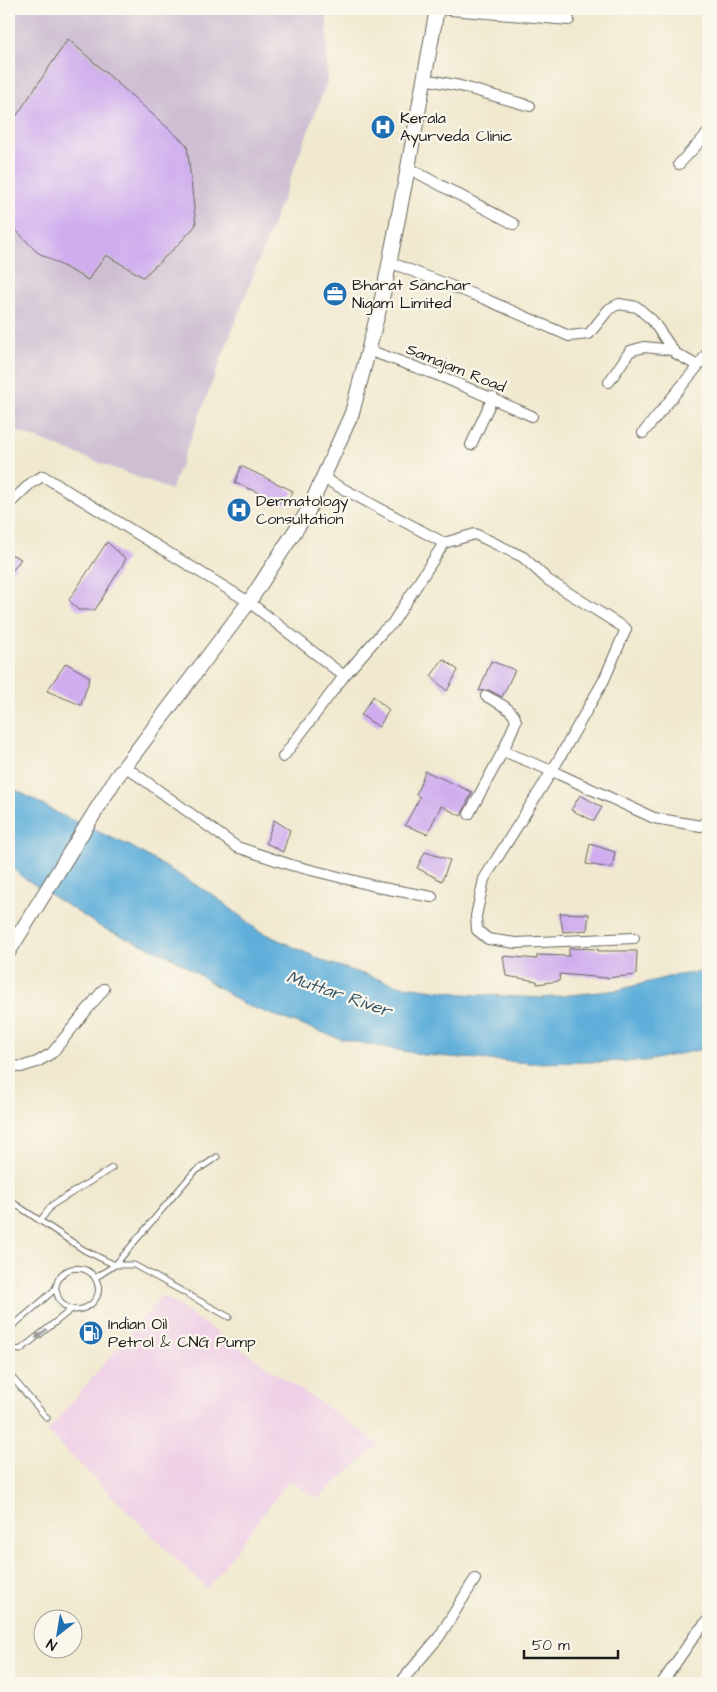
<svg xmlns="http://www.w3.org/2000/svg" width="717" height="1692" font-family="'Architects Daughter',sans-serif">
<rect width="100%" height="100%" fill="#fbf7ec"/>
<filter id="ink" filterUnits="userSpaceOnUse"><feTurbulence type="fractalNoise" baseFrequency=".02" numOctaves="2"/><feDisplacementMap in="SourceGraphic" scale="10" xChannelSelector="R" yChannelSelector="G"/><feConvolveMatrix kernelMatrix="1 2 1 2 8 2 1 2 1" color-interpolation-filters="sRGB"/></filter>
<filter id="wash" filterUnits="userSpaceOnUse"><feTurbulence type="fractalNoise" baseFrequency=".0096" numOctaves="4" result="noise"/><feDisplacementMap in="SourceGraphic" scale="20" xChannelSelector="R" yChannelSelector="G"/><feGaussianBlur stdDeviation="1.12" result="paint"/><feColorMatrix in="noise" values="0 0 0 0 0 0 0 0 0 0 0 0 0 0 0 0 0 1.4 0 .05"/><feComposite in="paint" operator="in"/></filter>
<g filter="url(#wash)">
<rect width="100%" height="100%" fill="#f0e9cf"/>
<!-- built -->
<path fill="#efd0e6" d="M 162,1295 L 380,1444 L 317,1499 L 289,1480 L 207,1589 L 47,1432 Z"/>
<!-- industrial -->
<path fill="#cdbed2" d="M 9,9 L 327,9 L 327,82 L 171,490 L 9,428 Z"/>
<!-- water -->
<path fill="#5fafda" stroke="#3e667b" d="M 9,786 L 61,815 L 132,847 L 216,897 L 259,931 L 326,962 L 397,985 L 464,994 L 541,998 L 618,990 L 672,976 L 708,971 L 708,1048 L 646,1061 L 531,1063 L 424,1055 L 341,1039 L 245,1005 L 172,957 L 101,927 L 21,876 L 9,865 Z"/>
<g id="blocks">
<!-- building -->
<path fill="#cfadee" d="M 68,39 L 187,145 L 196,225 L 177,246 L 143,277 L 106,255 L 88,280 L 37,252 L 9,223 L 9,127 Z
M 241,466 L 293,491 L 286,504 L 235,483 Z
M 107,542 L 126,559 L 95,610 L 78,610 L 69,600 Z
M 9,553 L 21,559 L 9,575 Z
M 443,659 L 458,670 L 447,691 L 431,676 Z
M 491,661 L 515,670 L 502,697 L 489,690 L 479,691 Z
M 66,663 L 90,677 L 81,705 L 47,691 Z
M 373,696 L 389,710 L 379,727 L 361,715 Z
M 425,771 L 472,792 L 461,816 L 441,806 L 427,834 L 405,825 L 420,797 L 416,795 Z
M 580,795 L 602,807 L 594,821 L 571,810 Z
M 274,820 L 290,830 L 283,852 L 266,843 Z
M 590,844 L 615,852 L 612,868 L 586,864 Z
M 425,852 L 450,860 L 442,881 L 417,868 Z
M 560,913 L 589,914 L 587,930 L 563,932 Z
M 569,948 L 598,949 L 598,951 L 637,951 L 636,975 L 605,978 L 560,974 L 559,981 L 537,984 L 537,981 L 506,976 L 503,956 L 537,959 L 537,955 L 569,956 Z"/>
</g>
</g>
<g filter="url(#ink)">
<use href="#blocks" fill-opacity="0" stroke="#66645b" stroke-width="1"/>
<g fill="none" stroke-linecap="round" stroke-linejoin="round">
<defs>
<path id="lane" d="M 9,1200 L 84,1250 L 115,1265 L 134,1265 L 229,1317
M 40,1221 L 52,1205 L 112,1168
M 95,1278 L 115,1265 L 193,1173 L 217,1157
M 9,1329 C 23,1317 39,1304 53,1291 C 57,1288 56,1283 59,1278 C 67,1265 87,1265 95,1278 C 112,1305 62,1328 56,1289
M 9,1348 L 20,1350 L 72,1309
M 9,1374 L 47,1418"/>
<path id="street" d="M 439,9 L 569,20
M 424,79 L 460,86 L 530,106
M 679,164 L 708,133
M 408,168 L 514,224
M 389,262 L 485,299 L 569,336 L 589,334 L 609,309 L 619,304 L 637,307 L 652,320 L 675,353 L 698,366 L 708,352
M 368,350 L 440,376 L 532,416
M 609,382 L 630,351 L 644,347 L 673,350
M 643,433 L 698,366
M 471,445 L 493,397
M 323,478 L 444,543 L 475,534 L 523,557 L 548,580 L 626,629 L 604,680 L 552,771 L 484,879 L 476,916 L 477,930 L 488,939 L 516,943 L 634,938
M 9,504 L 31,483 L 43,476 L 249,602 L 344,676
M 503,751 L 552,771 L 654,818 L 701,826 L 708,819
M 283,757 L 344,676 L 384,630 L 392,624 L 444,543
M 126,767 L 237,847 L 291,865 L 383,888 L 432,897
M 469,814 L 503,751 L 516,721 C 514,709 496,702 486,696
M 9,1065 L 21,1067 L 37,1062 L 52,1053 L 104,989
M 400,1683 L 439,1637 L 475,1579
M 662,1683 L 695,1635 L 708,1620"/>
<path id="secondary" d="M 9,951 L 116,778 L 249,602 L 308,511 L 352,413 L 384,290 L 407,173 L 437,9"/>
</defs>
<!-- lane casing -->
<use href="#lane" stroke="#66645b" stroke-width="7"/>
<!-- street casing -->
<use href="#street" stroke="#66645b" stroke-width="12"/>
<!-- secondary casing -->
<use href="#secondary" stroke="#66645b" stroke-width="16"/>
<!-- lane -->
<use href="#lane" stroke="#fff" stroke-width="5"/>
<!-- street -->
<use href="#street" stroke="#fff" stroke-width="10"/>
<!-- secondary -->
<use href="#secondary" stroke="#fff" stroke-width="14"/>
</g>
<!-- one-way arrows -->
<defs><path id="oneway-solid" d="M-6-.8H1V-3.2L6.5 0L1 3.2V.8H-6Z" transform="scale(1.25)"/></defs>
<use fill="#999" href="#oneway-solid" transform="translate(41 1334) rotate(142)"/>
</g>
<!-- icons -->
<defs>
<symbol id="hospital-disc" viewBox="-11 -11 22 22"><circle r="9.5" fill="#1f6fb2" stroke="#fbf7ec"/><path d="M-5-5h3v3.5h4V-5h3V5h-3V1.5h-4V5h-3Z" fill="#fff"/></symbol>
<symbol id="office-disc" viewBox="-11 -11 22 22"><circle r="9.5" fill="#1f6fb2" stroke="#fbf7ec"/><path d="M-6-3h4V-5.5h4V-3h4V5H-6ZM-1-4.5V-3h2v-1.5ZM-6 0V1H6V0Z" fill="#fff"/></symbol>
<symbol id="fuel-disc" viewBox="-11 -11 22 22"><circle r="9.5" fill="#1f6fb2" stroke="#fbf7ec"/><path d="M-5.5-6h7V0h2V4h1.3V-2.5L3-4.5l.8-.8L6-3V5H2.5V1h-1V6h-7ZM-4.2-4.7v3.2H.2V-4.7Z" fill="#fff"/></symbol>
</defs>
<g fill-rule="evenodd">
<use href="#hospital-disc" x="369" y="113" width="28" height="28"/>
<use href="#office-disc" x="321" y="280" width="28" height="28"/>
<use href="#hospital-disc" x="225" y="496" width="28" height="28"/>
<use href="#fuel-disc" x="77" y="1319" width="28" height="28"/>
</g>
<g text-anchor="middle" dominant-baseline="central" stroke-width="4.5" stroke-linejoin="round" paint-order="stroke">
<!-- poi labels -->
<g font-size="16" fill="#1c1c1c" stroke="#fbf7ec" text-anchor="start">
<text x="400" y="118">Kerala<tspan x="400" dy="18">Ayurveda Clinic</tspan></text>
<text x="352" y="285">Bharat Sanchar<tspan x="352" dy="18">Nigam Limited</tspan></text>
<text x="256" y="501">Dermatology<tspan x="256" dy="18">Consultation</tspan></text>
<text x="108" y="1324">Indian Oil<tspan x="108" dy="18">Petrol &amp; CNG Pump</tspan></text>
</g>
<!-- street labels -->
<g font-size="16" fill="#1c1c1c" stroke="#fbf7ec">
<text transform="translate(456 368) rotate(22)">Samajam Road</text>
</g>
<!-- water labels -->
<g font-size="18" font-style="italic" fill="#375768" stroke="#fbf7ec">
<text transform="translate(339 994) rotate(19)">Muttar River</text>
</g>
</g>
<!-- margin -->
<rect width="717" height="1692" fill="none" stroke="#fbf7ec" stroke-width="30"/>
<!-- north arrow -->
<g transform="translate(58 1634) rotate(211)"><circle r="24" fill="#fbf7ec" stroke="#a29f99"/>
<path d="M0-4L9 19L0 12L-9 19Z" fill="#1f6fb2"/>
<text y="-8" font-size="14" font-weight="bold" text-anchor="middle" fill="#1c1c1c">N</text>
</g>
<!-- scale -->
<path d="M524 1650v8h94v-8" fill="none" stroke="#1c1c1c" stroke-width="2.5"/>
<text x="532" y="1650" font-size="15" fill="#1c1c1c" stroke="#fbf7ec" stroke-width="4" paint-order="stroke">50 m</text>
</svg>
